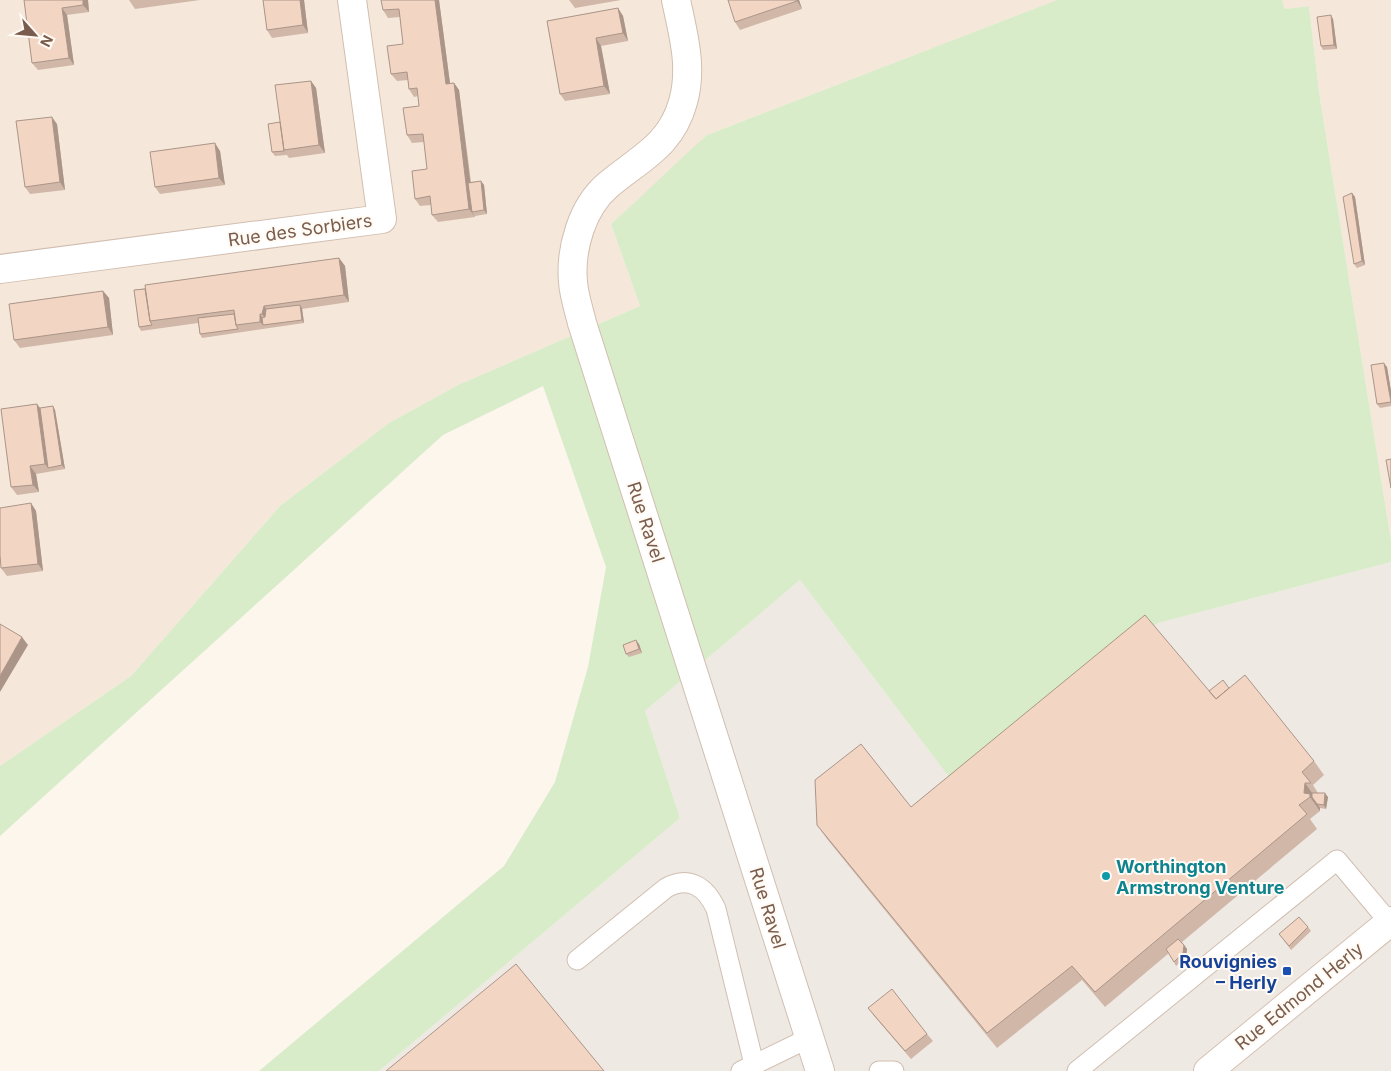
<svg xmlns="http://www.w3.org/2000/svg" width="1391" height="1071" font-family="Inter,sans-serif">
<rect width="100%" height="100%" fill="#fdf6ec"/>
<!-- residential -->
<path fill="#f5e8da" d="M 0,0 L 1057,0 L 707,135 L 646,194 L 611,224 L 640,306 L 458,385 L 389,423 L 280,506 L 131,676 L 0,766 Z
M 1282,0 L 1391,0 L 1391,541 L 1319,92 L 1309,6 L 1285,9 Z"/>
<!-- industrial -->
<path fill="#efe9e4" d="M 1391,562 L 1391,1071 L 379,1071 L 680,818 L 645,711 L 800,580 L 955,785 L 1158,623 Z"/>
<!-- green -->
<path fill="#d8ecc9" d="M 1057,0 L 1282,0 L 1285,9 L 1309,6 L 1319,92 L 1391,541 L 1391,562 L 1158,623 L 955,785 L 800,580 L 645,711 L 680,818 L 379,1071 L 259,1071 L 504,866 L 555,782 L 588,667 L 606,567 L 543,386 L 443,435 L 0,836 L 0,766 L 131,676 L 280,506 L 389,423 L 458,385 L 640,306 L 611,224 C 644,195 674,164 707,135 Z"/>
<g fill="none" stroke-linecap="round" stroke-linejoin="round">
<defs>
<path id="lane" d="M 577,960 L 666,888 C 689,875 706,887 716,909 L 754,1064
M 741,1071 L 809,1038
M 879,1071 L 894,1071
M 1077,1071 L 1337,860 L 1389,922"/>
<path id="street" d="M 676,0 C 683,34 693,67 683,102 C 671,146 640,158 608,185 C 582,207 570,249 573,282 C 574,296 579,310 582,323 L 820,1071
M 0,269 L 382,219 L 352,0"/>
<path id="secondary" d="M 1208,1071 L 1391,921"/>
</defs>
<!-- lane casing -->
<use href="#lane" stroke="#d1beb0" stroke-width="21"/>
<!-- street casing -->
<use href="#street" stroke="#d1beb0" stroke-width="30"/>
<!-- secondary casing -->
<use href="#secondary" stroke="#d6c0b0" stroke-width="30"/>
<!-- lane -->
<use href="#lane" stroke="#fff" stroke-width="19"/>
<!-- street -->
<use href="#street" stroke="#fff" stroke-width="28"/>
<!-- secondary -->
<use href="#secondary" stroke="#fff" stroke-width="28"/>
</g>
<!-- wall -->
<path fill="#d1b7a8" d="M 24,0 L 88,0 L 89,12 L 67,15 L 74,65 L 38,70 L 32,63 Z
M 129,0 L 200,0 L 135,9 Z
M 263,0 L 304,0 L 308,33 L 272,38 L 267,30 Z
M 439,0 L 450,83 L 454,83 L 459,90 L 471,182 L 481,181 L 484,185 L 487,214 L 475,216 L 475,217 L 438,222 L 432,215 L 431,205 L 420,206 L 415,199 L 427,169 L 424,142 L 412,143 L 407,135 L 419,106 L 418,96 L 414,97 L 409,89 L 408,80 L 397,81 L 391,74 L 403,44 L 400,17 L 388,18 L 383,10 Z
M 569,0 L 621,0 L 575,8 Z
M 799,0 L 802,9 L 740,30 L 735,22 Z
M 618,8 L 623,16 L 628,41 L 601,46 L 610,94 L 565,101 L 560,94 L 547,21 Z
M 1333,19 L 1337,49 L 1323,50 L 1321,46 Z
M 311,81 L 316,88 L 325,153 L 289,158 L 287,155 L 275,156 L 272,152 L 280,122 Z
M 57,124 L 65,190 L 30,194 L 25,187 Z
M 220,151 L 225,185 L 160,194 L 155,187 Z
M 1352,193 L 1355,197 L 1365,265 L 1357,268 L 1354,264 Z
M 339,258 L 345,266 L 349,302 L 302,309 L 304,323 L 202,338 L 200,334 L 198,323 L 141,331 L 139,327 L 134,290 Z
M 103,291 L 109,298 L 113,335 L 20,348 L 14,340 Z
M 1387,367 L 1391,391 L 1391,406 L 1380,408 L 1377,404 Z
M 37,404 L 40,408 L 53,406 L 55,410 L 65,469 L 36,474 L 39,492 L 17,495 L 11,487 Z
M 31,503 L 36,511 L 43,571 L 7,576 L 1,568 Z
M 639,644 L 642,653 L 629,657 L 626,654 Z
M 1229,688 L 1314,761 L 1324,775 L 1313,785 L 1318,793 L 1328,797 L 1326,809 L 1320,808 L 1320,811 L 1310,819 L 1317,829 L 1182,942 L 1187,949 L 1186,957 L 1176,966 L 1169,953 L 1105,1007 L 1082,980 L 997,1048 L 827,839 L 817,825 L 911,807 L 1209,691 Z
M 1308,927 L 1311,931 L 1291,950 L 1279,934 Z
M 868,1008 L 927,1034 L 933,1041 L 911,1059 L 874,1016 Z"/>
<!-- shaded-wall -->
<path fill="#aa9588" d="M 83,0 L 88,0 L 89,12 L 83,5 Z
M 300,0 L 304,0 L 308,33 L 303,25 Z
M 435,0 L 439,0 L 451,91 L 446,84 Z
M 797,0 L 799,0 L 802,9 L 797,1 Z
M 62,8 L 67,15 L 74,65 L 69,58 Z
M 618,8 L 623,16 L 628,41 L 623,33 Z
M 1331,15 L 1333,19 L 1337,49 L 1334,45 Z
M 596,38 L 601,46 L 610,94 L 604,86 Z
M 311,81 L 316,88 L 325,153 L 319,145 Z
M 454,83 L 459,90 L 474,212 L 472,212 L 475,217 L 469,209 Z
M 52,117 L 57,124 L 65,190 L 60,182 Z
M 215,143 L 220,151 L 225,185 L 219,178 Z
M 481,181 L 484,185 L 487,214 L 484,210 Z
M 1352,193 L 1355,197 L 1365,265 L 1362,261 Z
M 339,258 L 345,266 L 349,302 L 344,295 Z
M 103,291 L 109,298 L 113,335 L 108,327 Z
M 300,305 L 302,308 L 304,323 L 302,320 Z
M 264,306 L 269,313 L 267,321 L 262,314 Z
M 260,314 L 265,322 L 263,325 L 260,322 Z
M 1384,363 L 1387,367 L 1391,391 L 1391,402 Z
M 37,404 L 43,412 L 48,468 L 45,464 Z
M 53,406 L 55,410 L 65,469 L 62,465 Z
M 30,466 L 36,474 L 39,492 L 33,485 Z
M 31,503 L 36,511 L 43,571 L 38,564 Z
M 22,637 L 28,645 L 0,692 L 0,676 Z
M 636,640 L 639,644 L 642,653 L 639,649 Z
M 1305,783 L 1315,797 L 1315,800 L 1320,808 L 1320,811 L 1310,797 L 1304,793 Z
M 1325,793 L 1328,797 L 1326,809 L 1324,805 Z
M 1184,945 L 1187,949 L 1186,957 L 1183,953 Z"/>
<!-- building -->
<path fill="#f3d5c3" stroke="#aa9588" d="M 24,0 L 83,0 L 83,5 L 62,8 L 69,58 L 32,63 Z
M 263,0 L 300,0 L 303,25 L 267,30 Z
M 381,0 L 435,0 L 446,84 L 454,83 L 469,209 L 432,215 L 430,196 L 415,199 L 412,171 L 427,169 L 423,134 L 407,135 L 403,108 L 419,106 L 417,88 L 409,89 L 407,72 L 391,74 L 387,46 L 403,44 L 399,9 L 383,10 Z
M 728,0 L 797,0 L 797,1 L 735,22 Z
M 618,8 L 623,33 L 596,38 L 604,86 L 560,94 L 547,21 Z
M 1331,15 L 1334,45 L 1321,46 L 1317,17 Z
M 311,81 L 319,145 L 284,150 L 275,85 Z
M 52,117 L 60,182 L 25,187 L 16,121 Z
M 280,122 L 284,151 L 272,152 L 268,124 Z
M 215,143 L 219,178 L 155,187 L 150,152 Z
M 481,181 L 484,210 L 472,212 L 468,183 Z
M 1352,193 L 1362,261 L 1354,264 L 1343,197 Z
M 339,258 L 344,295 L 264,306 L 262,314 L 260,314 L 260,322 L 236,325 L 234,310 L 150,321 L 145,285 Z
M 145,289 L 150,321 L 152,325 L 139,327 L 134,290 Z
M 103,291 L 108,327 L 14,340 L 9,304 Z
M 300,305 L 302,320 L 263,325 L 262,318 L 265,317 L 266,309 Z
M 234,314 L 236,325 L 238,329 L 200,334 L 198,318 Z
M 1384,363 L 1391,402 L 1377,404 L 1371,365 Z
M 37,404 L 45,464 L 30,466 L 33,485 L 11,487 L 1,409 Z
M 53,406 L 62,465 L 48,468 L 40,408 Z
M 1391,459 L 1391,488 L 1386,460 Z
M 31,503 L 38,564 L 1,568 L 0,555 L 0,508 Z
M 1145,615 L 1216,699 L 1245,675 L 1314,761 L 1302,772 L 1311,783 L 1305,783 L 1304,793 L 1310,794 L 1310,797 L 1299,805 L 1307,814 L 1095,992 L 1072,966 L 987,1033 L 817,825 L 815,780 L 861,744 L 911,807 Z
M 0,624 L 22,637 L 0,676 Z
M 636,640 L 639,649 L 626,654 L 623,645 Z
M 1223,680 L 1229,688 L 1216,699 L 1209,691 Z
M 1312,793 L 1325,793 L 1324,805 L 1317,804 L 1312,797 Z
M 1299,917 L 1308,927 L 1289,946 L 1279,934 Z
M 1178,939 L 1184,945 L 1183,953 L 1174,962 L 1166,949 Z
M 516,964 L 604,1071 L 386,1071 Z
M 892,989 L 927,1034 L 905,1051 L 868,1008 Z"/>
<!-- markers -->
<circle fill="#0f9aa8" stroke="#fffaf3" stroke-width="2" cx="1106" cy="876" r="5"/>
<rect fill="#1a4fb4" stroke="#fffaf3" stroke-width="2" x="1282" y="966" width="10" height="10" rx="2.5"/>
<g text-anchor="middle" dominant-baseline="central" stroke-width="4" stroke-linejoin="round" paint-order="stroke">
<!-- street labels -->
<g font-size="18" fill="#7a5c4d" stroke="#fffaf3">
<text transform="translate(300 230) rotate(-8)">Rue des Sorbiers</text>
<text transform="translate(646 522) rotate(72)">Rue Ravel</text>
<text transform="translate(768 908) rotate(73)">Rue Ravel</text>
<text transform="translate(1299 996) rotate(-39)">Rue Edmond Herly</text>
</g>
<!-- culture labels -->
<g font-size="18" font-weight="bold" fill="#0d838f" stroke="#fffaf3" text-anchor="start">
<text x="1116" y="866">Worthington<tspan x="1116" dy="21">Armstrong Venture</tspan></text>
</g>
<!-- transit labels -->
<g font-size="18" font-weight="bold" fill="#164399" stroke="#fffaf3" text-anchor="end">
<text x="1277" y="961">Rouvignies<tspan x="1277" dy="21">– Herly</tspan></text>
</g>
</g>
<!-- north arrow -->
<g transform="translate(35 35) rotate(117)" stroke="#fffaf3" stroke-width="4" paint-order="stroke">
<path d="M0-4L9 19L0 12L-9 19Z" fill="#7a5c4d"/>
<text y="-8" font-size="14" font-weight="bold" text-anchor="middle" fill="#7a5c4d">N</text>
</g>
</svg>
